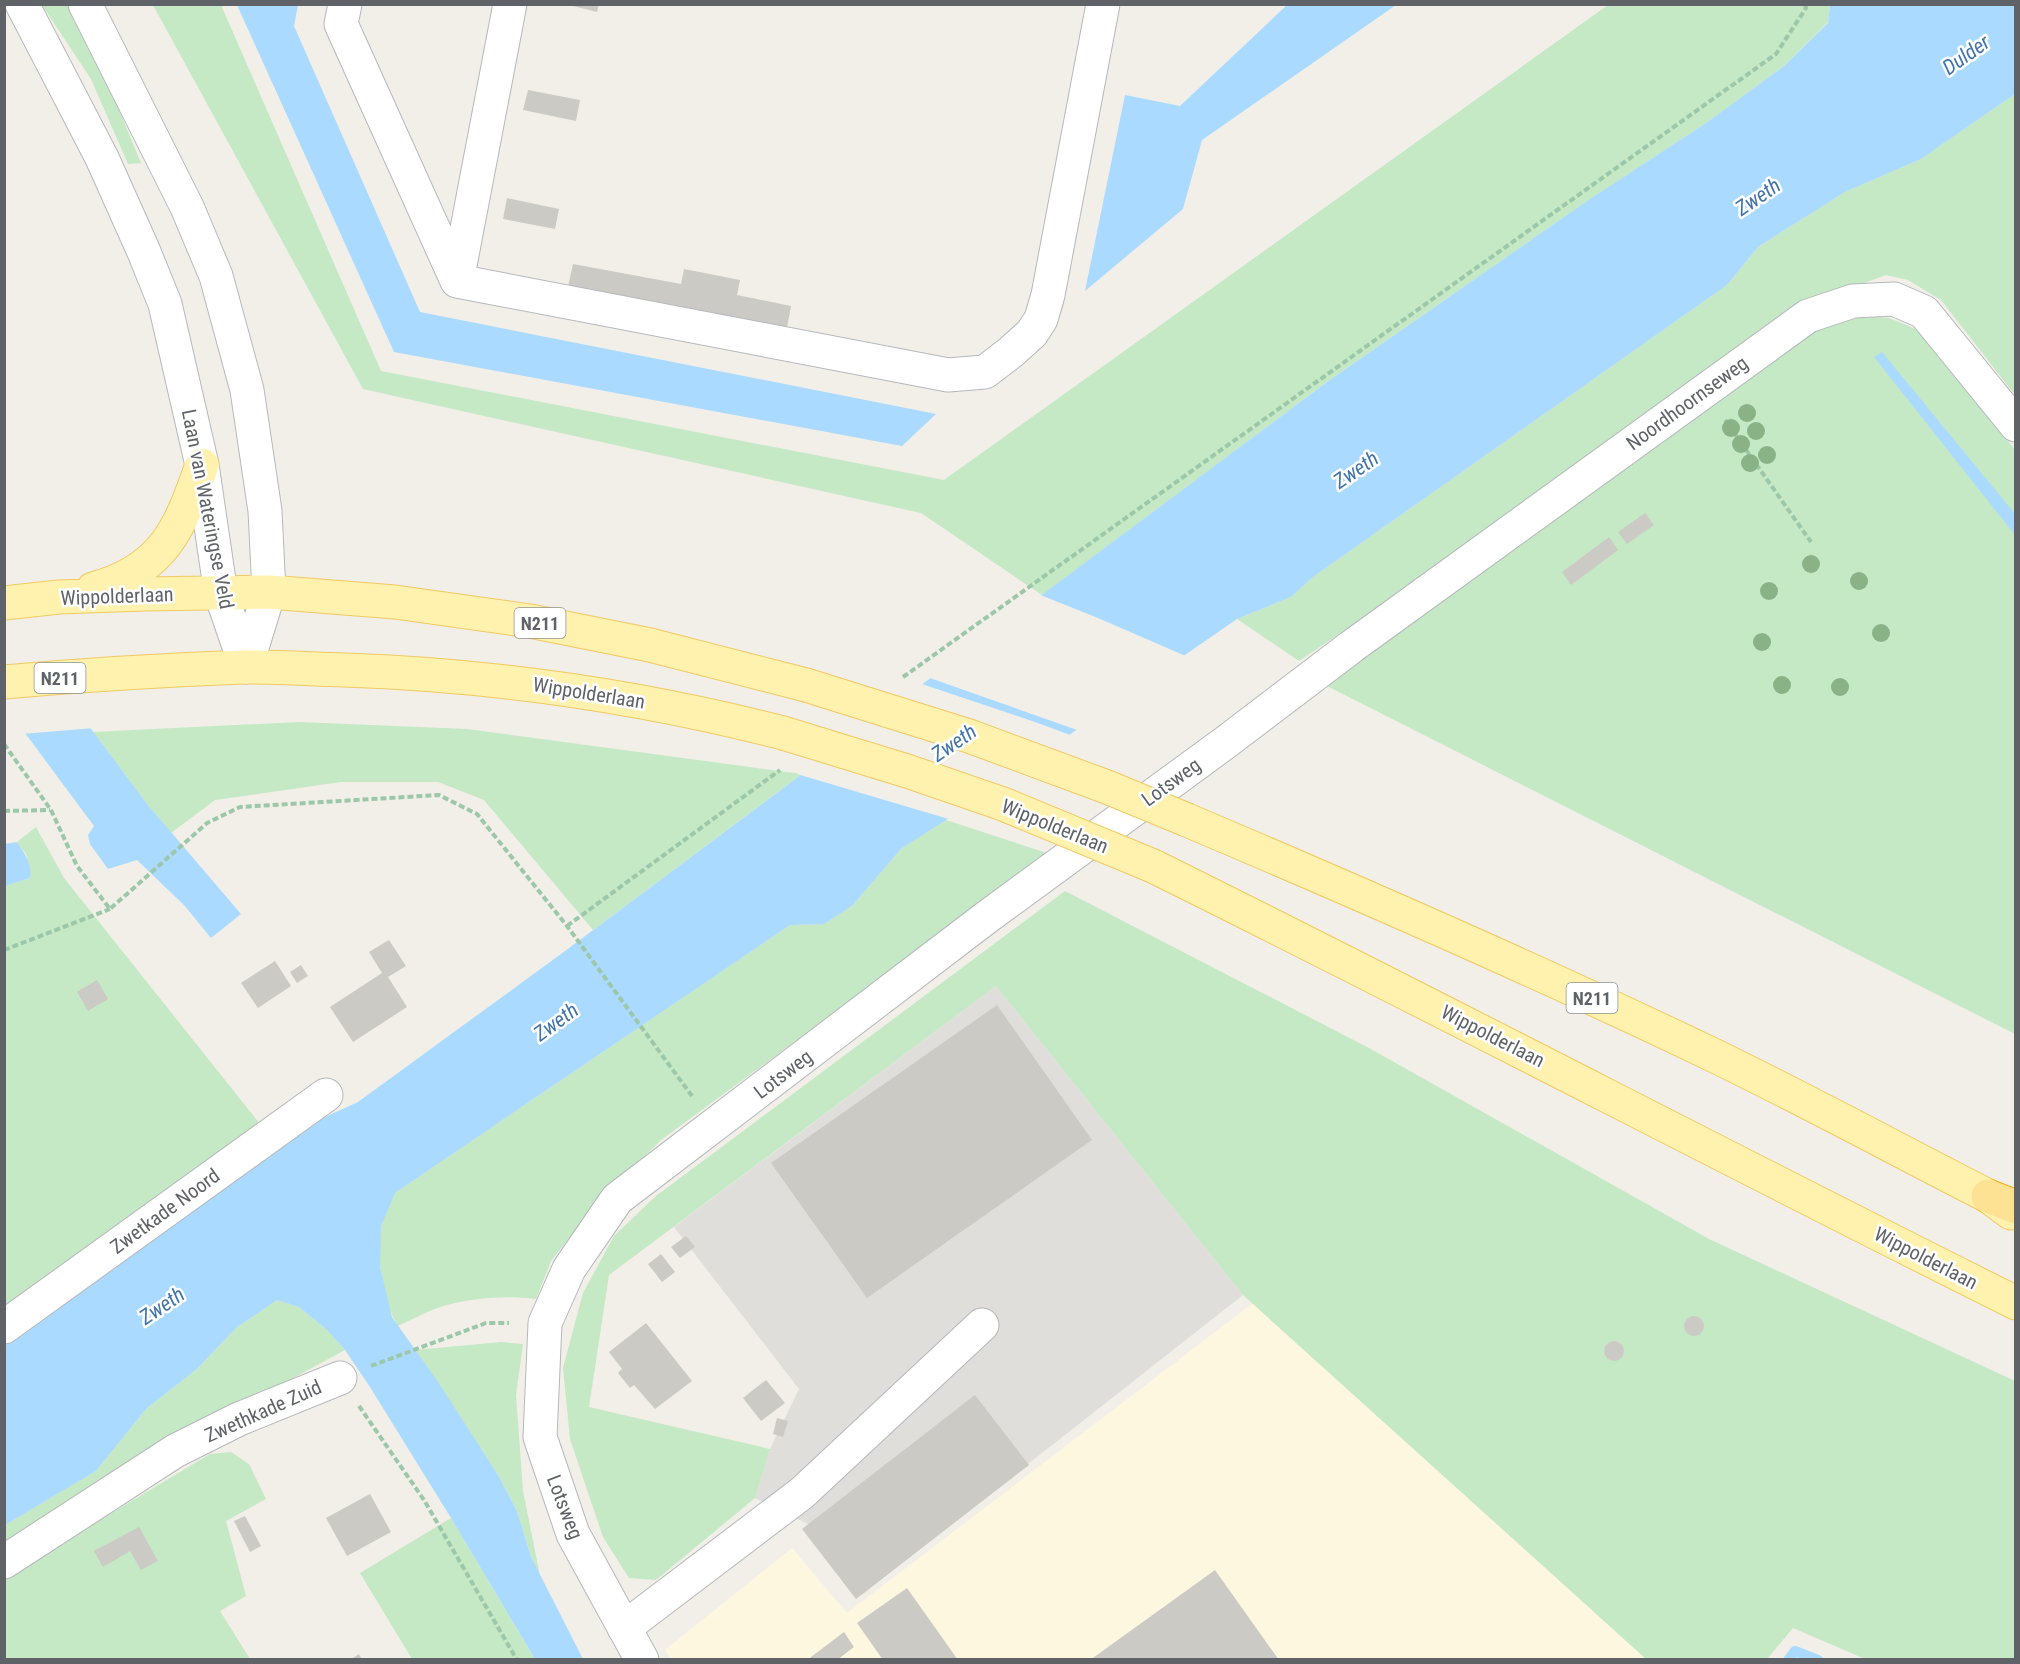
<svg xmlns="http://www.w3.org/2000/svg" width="2020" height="1664" font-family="'Roboto Condensed',sans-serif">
<rect width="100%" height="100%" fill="#f1efe8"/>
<!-- commercial -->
<path fill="#fef7e0" d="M 1253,1303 L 1646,1659 L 671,1660 L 665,1650 L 792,1548 L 847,1613 Z"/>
<!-- industrial -->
<path fill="#e0deda" d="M 996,986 L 1243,1295 L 863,1594 L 808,1524 L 755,1498 L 770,1449 L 799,1389 L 674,1227 Z"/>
<!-- green -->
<path fill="#c5e8c5" d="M 42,5 L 70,5 L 104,74 L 141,163 L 128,164 L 91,79 Z
M 153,5 L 221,5 L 381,371 L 944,480 L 1608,5 L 1830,5 L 1828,22 L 1784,66 L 1706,123 L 1587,201 L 1327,382 L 1042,595 L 921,513 L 363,389 Z
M 2015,94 L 2015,395 L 1941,300 L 1908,280 L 1886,275 L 1848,289 L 1299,661 L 1237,619 L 1291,597 L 1313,577 L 1727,285 L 1758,247 L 1845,192 L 1921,159 Z
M 1861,316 L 1889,318 L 1916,329 L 1942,355 L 2015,450 L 2015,1034 L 1327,686 L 1452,587 L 1785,349 L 1822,327 Z
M 299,722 L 467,729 L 802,774 L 593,930 L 484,800 L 438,782 L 341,782 L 215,800 L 171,833 L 147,804 L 93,732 Z
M 946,820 L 1050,854 L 661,1140 L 595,1205 L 551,1261 L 536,1299 C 503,1295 468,1298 437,1308 C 424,1313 411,1320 398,1326 C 384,1305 374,1248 381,1224 C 384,1214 390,1203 395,1193 L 790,925 L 824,924 L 852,906 L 901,849 Z
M 36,827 L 64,878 L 264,1129 L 4,1314 L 4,886 L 30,878 L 26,854 L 17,842 Z
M 1065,891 L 1369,1048 L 1709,1239 L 2015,1381 L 2015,1659 L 1865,1659 L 1793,1628 L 1767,1659 L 1646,1659 L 1243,1295 L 996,986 L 609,1275 L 589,1407 L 770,1449 L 755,1498 L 656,1580 L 629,1578 L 603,1537 L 570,1439 L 563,1368 L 583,1293 L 614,1236 L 656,1196 Z
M 277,1300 L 299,1307 L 327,1330 L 345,1350 L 227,1414 L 5,1554 L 5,1525 L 96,1471 L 146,1409 L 197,1369 L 236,1328 Z
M 501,1342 L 523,1344 L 516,1395 L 523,1491 L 540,1576 L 531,1557 L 517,1511 L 498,1475 L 415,1350 Z
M 231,1452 L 249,1464 L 266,1499 L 226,1521 L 246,1596 L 220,1611 L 250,1659 L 5,1660 L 5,1577 L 210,1454 Z
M 451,1518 L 535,1659 L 412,1659 L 360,1573 Z"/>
<!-- water -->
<path fill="#aadaff" d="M 237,5 L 298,5 L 294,26 L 420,312 L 936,414 L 902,446 L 394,352 Z
M 1287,5 L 1396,5 L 1202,140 L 1183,209 L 1085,291 L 1125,95 L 1180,106 Z
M 1830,5 L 2015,5 L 2015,94 L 1921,159 L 1845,192 L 1758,247 L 1727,285 L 1313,577 L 1291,597 L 1237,619 L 946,820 L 901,849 L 852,906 L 824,924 L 790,925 L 395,1193 L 381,1226 L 380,1267 L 392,1317 L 438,1382 L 498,1475 L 517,1511 L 531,1557 L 583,1659 L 535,1659 L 451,1518 L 370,1387 L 345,1350 L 327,1330 L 299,1307 L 277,1300 L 236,1328 L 197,1369 L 146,1409 L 96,1471 L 5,1525 L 4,1340 L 314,1122 L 358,1102 L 561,954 L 1327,382 L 1587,201 L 1706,123 L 1784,66 L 1828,23 Z
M 1882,352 L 2015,514 L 2015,535 L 1874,357 Z
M 4,612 L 147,804 L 241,914 L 211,938 L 184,905 L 137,860 L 108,869 L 90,844 L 88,835 L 94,826 L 5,706 Z
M 17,842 C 25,853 32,865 30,878 L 5,886 L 5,844 Z"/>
<!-- pier -->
<path fill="#f1efe8" d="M 1038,594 L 1098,618 L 1188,657 L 1080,731 L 927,677 Z
M 4,609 L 7,610 L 94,728 L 22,734 L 4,711 Z
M 919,683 L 1035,722 L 1073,736 L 952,820 L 797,774 Z"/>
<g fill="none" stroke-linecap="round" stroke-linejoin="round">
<!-- stream -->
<path stroke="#aadaff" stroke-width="10" d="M 1788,1660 L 1795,1651 L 1818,1660"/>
</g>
<!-- building -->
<path fill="#cccac5" d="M 565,4 L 599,4 L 597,12 Z
M 528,90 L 580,100 L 576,121 L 523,110 Z
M 507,198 L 559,209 L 555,229 L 503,219 Z
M 573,264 L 681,284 L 684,269 L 740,280 L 737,295 L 791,306 L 786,333 L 567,291 Z
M 1645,513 L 1654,525 L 1627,544 L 1618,532 Z
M 1609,537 L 1618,550 L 1571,585 L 1562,572 Z
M 389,940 L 406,966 L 388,977 L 407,1007 L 353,1042 L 330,1007 L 382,973 L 369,952 Z
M 275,961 L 291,986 L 258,1008 L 241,983 Z
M 301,965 L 308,976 L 297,983 L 290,972 Z
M 97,980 L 108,999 L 88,1011 L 77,992 Z
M 997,1005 L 1092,1140 L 867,1298 L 771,1163 Z
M 686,1236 L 695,1247 L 680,1258 L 671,1247 Z
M 661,1254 L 675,1272 L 662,1282 L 648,1264 Z
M1684 1326a10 10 0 1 1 20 0a10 10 0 1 1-20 0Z
M 646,1323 L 692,1381 L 655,1409 L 634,1385 L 630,1388 L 618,1373 L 622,1369 L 609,1352 Z
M1604 1351a10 10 0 1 1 20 0a10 10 0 1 1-20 0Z
M 766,1380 L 785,1403 L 761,1421 L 743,1398 Z
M 975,1395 L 1029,1465 L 856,1599 L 802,1529 Z
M 777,1418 L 788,1421 L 783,1437 L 773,1434 Z
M 370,1494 L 391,1532 L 347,1556 L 326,1518 Z
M 245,1516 L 261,1546 L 250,1552 L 234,1521 Z
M 139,1527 L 158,1561 L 141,1570 L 130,1551 L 103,1567 L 94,1551 Z
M 1215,1570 L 1279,1660 L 1090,1660 Z
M 907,1588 L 958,1660 L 883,1660 L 857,1623 Z
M 844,1632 L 854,1647 L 837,1660 L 807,1660 Z
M 359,1654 L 362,1660 L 350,1660 Z"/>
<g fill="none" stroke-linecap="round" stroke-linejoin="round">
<defs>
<path id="minor" d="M 22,4 L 102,158 L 144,252 L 165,304 L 202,465 L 221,594 L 246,667
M 85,4 L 187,207 L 216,276 L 247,390 L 265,511 L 269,592 L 246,667
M 345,4 L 341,24 L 457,281 L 948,375 L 985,372 L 1011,352 L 1032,333 L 1041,319 L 1048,295 L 1103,4
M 457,281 L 510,4
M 4,1327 L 326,1095
M 4,1562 L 175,1451 L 239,1419 L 340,1378
M 624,1628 L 802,1493 L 982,1325
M 642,1660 L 573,1534 L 540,1437 L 545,1323 L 569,1269 L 617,1199 L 987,917 L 1226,742 L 1351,647 L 1808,316 L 1853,301 L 1894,299 L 1924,312 L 2016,425"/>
<path id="major" d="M 93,589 C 164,570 180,528 202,465
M 4,603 L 59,597 L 145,594 L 269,592 L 395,602 L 530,621 L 650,645 L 806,685
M 4,682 C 84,675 164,670 244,667 C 277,667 311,669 344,670 C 493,675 639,696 783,733
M 1187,820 C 1364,895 1540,972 1713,1055 C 1806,1100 1896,1149 1988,1196 L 2011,1213
M 1153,866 C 1442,1009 1727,1159 2016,1303"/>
<path id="highway" d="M 1988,1196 L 2016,1207"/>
</defs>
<!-- minor casing -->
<use href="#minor" stroke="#b5b8bc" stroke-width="35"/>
<!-- major casing -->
<use href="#major" stroke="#f2c960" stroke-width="35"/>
<!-- highway casing -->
<use href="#highway" stroke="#f9ab00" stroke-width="35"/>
<!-- path -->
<path stroke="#9cc7a9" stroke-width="4" stroke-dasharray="6 3" stroke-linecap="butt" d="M 1725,420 L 1811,542
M 903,677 L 1776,54 L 1806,8 L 1805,4
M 4,744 L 51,810 L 77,866 L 110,909 L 207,823 L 240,807 L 439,795 L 477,814 L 567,926 L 692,1096
M 4,811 L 50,810
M 567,926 L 780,770
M 4,950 L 110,909
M 371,1366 L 486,1323 L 509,1323
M 359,1406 L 424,1500 L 517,1660"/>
<!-- minor -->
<use href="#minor" stroke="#fff" stroke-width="33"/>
<!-- major -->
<use href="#major" stroke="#fff2af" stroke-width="33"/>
<!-- highway -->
<use href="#highway" stroke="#fde293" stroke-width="33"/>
<defs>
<path id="major-bridge" d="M 806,685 L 969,736 L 1107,787 L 1187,820
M 783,733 L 907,771 L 1003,804 L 1153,866"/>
</defs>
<!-- major-bridge casing -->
<use href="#major-bridge" stroke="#f2c960" stroke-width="35" stroke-linecap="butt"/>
<!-- major-bridge -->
<use href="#major-bridge" stroke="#fff2af" stroke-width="33"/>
</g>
<!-- trees -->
<g fill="#89b387">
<circle cx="1747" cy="413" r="9"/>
<circle cx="1731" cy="428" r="9"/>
<circle cx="1756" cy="431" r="9"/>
<circle cx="1741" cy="444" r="9"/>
<circle cx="1767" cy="455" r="9"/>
<circle cx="1750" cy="463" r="9"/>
<circle cx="1811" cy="564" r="9"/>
<circle cx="1859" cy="581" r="9"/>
<circle cx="1769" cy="591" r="9"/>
<circle cx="1881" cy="633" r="9"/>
<circle cx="1762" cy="642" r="9"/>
<circle cx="1782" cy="685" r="9"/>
<circle cx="1840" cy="687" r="9"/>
</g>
<g text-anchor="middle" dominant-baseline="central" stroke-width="5" stroke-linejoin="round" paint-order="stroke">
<!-- shield labels -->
<g fill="#fff" stroke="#8f9295" stroke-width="1.5">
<rect x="514.5" y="608" width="51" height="30" rx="4.5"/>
<rect x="34.5" y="663" width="51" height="30" rx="4.5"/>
<rect x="1566.5" y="983" width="51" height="30" rx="4.5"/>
</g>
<g font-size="18" font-weight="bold" fill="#5f6368">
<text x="540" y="623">N211</text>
<text x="60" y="678">N211</text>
<text x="1592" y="998">N211</text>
</g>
<!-- street labels -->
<g font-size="20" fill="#5f6368" stroke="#fff">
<text transform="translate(1687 403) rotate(-36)">Noordhoornseweg</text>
<text transform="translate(208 509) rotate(79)">Laan van Wateringse Veld</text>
<text transform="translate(117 596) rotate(-2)">Wippolderlaan</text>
<text transform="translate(589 693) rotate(9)">Wippolderlaan</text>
<text transform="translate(1171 782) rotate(-36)">Lotsweg</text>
<text transform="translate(1055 826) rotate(22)">Wippolderlaan</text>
<text transform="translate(1493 1036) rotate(27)">Wippolderlaan</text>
<text transform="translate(783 1074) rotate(-37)">Lotsweg</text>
<text transform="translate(165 1211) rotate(-36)">Zwetkade Noord</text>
<text transform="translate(1926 1258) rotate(27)">Wippolderlaan</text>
<text transform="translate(263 1411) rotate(-24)">Zwethkade Zuid</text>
<text transform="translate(565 1507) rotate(69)">Lotsweg</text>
</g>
<!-- water labels -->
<g font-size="21" font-style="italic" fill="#4174aa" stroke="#fff">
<text transform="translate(1966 55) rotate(-35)">Dulder</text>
<text transform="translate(1758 197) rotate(-34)">Zweth</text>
<text transform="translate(1356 470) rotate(-34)">Zweth</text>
<text transform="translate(954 743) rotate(-34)">Zweth</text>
<text transform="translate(556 1022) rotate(-36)">Zweth</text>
<text transform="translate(162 1306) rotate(-34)">Zweth</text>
</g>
</g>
<!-- border -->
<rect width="2020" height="1664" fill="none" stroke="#5f6368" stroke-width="12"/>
</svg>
